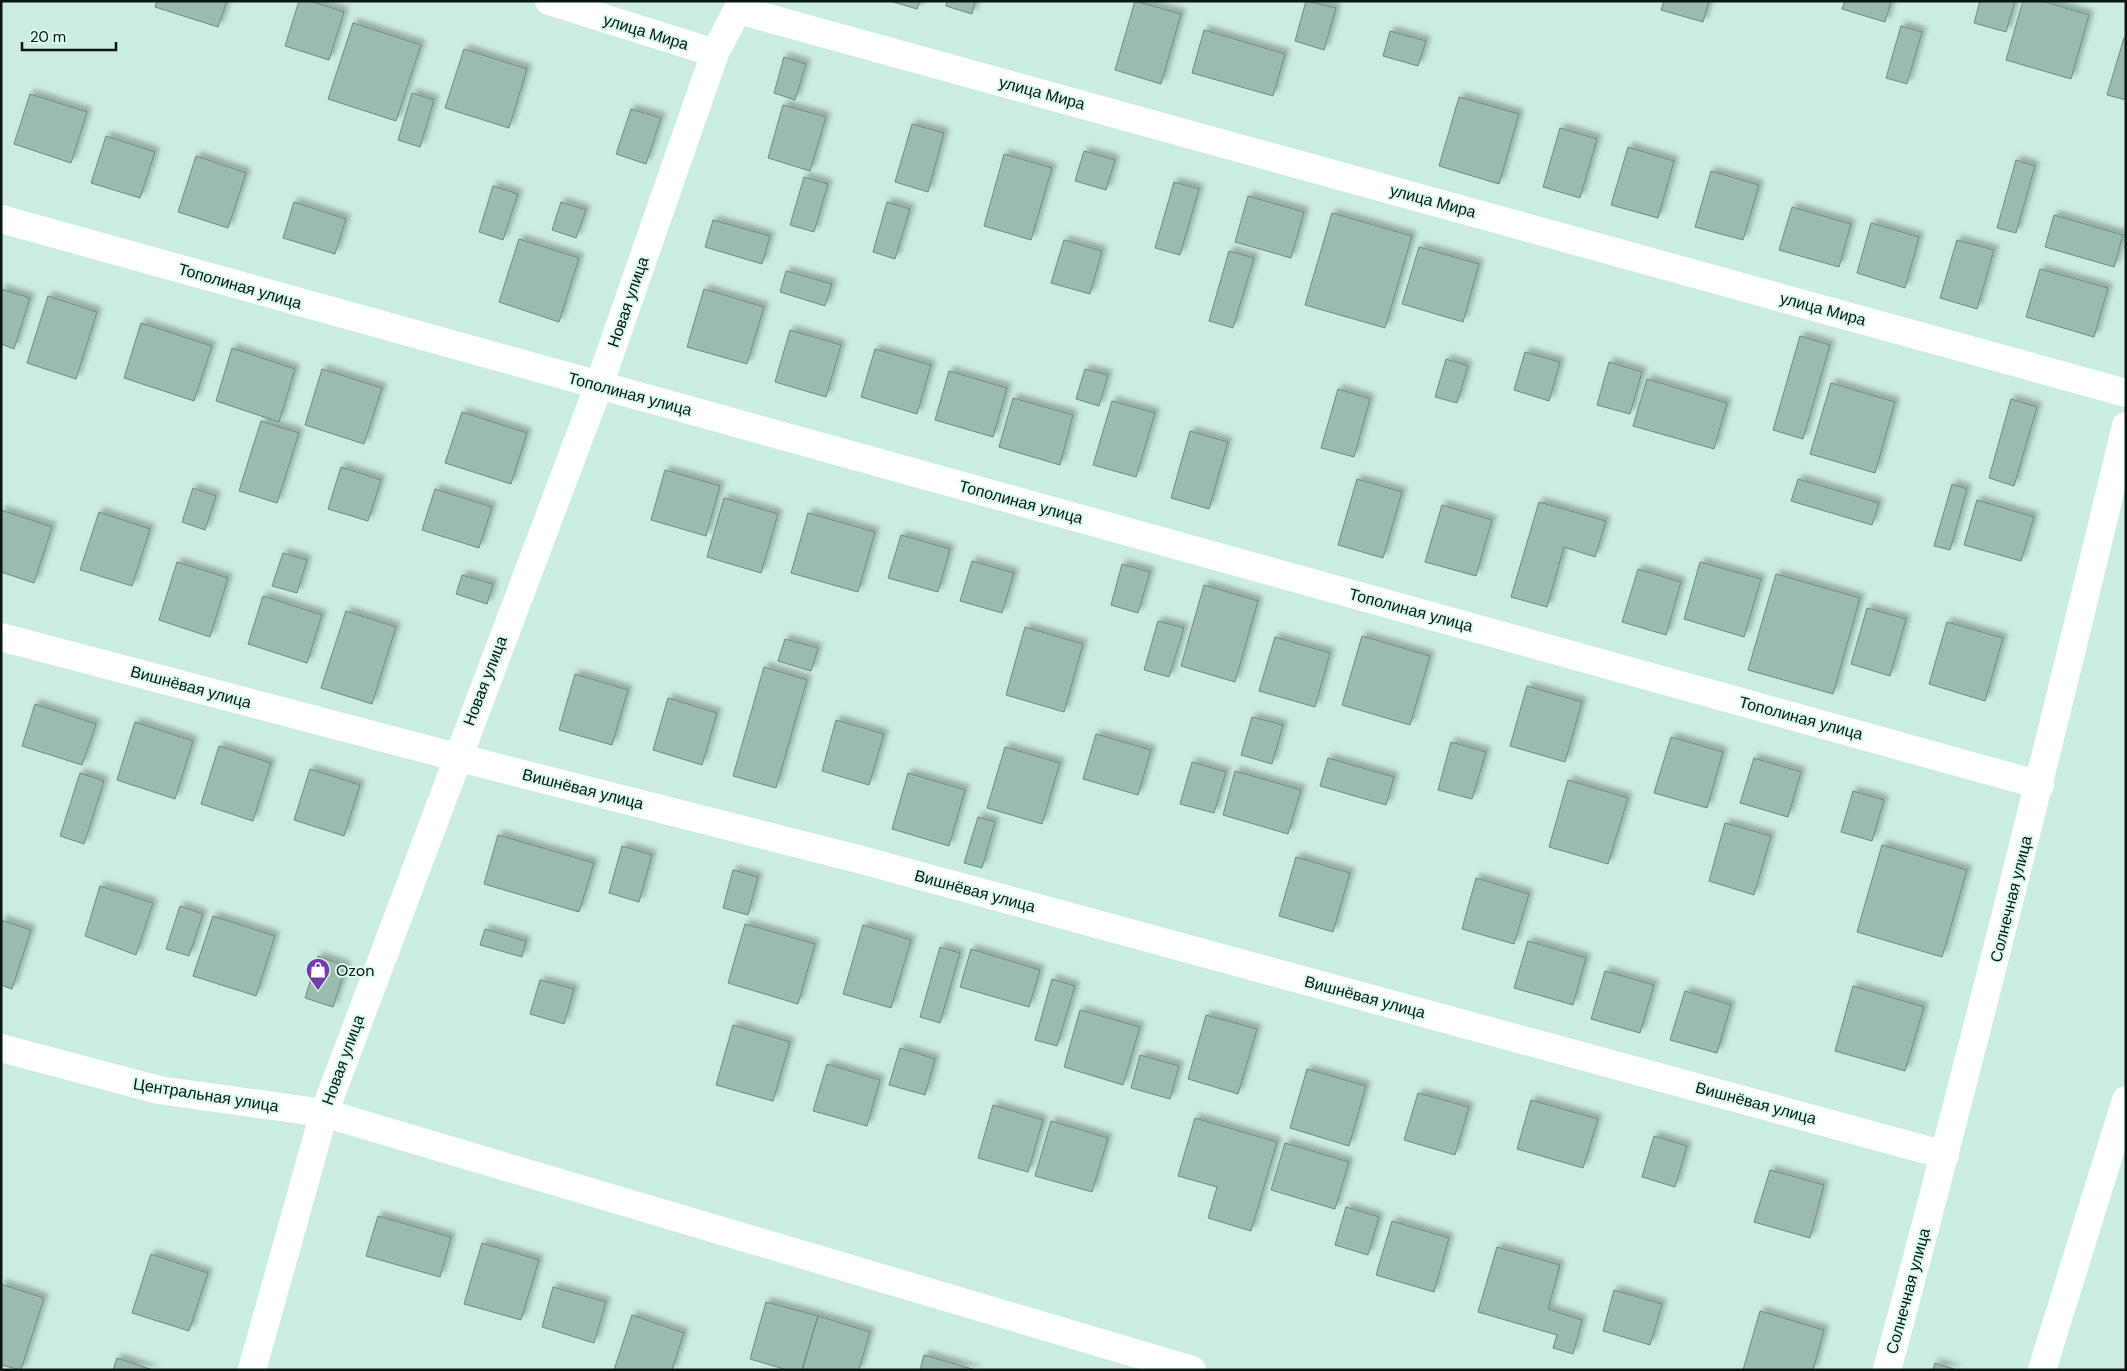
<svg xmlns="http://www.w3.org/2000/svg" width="2127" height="1371" font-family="'DM Sans',sans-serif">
<defs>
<filter id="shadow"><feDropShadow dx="4.5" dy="-4.5" stdDeviation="2.5" flood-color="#0004"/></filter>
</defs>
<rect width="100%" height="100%" fill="#cbeddf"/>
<!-- building -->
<path fill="#9abbae" stroke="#6c8c7f" filter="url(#shadow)" d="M 157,1 L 227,1 L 218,27 L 155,7 Z
M 299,1 L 310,1 L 344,12 L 329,60 L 285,46 Z
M 890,1 L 920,1 L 917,9 Z
M 947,1 L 975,1 L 972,14 L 946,6 Z
M 1135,1 L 1181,14 L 1161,84 L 1115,70 Z
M 1306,1 L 1336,8 L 1324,50 L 1295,41 Z
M 1664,1 L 1709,1 L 1703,22 L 1661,10 Z
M 1845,1 L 1891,1 L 1885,22 L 1842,9 Z
M 1980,1 L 2015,1 L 2006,32 L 1974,23 Z
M 2023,1 L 2042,1 L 2089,15 L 2071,79 L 2006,60 Z
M 353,23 L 421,45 L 396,121 L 328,99 Z
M 1901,26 L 1922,32 L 1907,84 L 1886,78 Z
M 1204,30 L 1285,54 L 1273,96 L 1192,73 Z
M 1390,31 L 1426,41 L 1418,66 L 1383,56 Z
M 2124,38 L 2126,38 L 2126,100 L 2107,95 Z
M 464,49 L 527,69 L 509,128 L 445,108 Z
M 784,57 L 806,64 L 795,100 L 774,93 Z
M 412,93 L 434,100 L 420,147 L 398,140 Z
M 30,94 L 87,112 L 71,163 L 14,144 Z
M 1459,97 L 1519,114 L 1499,184 L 1439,166 Z
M 783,105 L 826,117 L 810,171 L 768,158 Z
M 631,109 L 661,118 L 646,164 L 616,154 Z
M 912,124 L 944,133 L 928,192 L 895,182 Z
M 1560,128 L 1597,139 L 1580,198 L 1543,187 Z
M 106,136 L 155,152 L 140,198 L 91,183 Z
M 1628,147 L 1674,161 L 1658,218 L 1611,205 Z
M 1084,151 L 1115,160 L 1106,190 L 1075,181 Z
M 1004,154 L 1052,168 L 1031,240 L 984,226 Z
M 196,156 L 246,173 L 228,228 L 178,212 Z
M 2016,160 L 2035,166 L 2016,233 L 1997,228 Z
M 1711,171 L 1759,185 L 1743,240 L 1695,227 Z
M 804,177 L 828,184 L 814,232 L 790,225 Z
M 1174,182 L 1199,189 L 1180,255 L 1155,248 Z
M 493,186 L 518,194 L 503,240 L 479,232 Z
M 1248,196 L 1304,212 L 1291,258 L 1235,242 Z
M 294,202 L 346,219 L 335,254 L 283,238 Z
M 561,202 L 586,210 L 576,238 L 552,230 Z
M 887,202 L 910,209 L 895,259 L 873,252 Z
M 1792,207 L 1851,224 L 1839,267 L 1779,250 Z
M 1332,213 L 1412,236 L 1385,328 L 1305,305 Z
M 2054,215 L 2123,235 L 2114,267 L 2045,247 Z
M 713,220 L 770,236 L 762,264 L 705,247 Z
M 1871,223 L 1919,237 L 1905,288 L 1857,273 Z
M 519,239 L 579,258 L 559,322 L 499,302 Z
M 1064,240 L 1102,251 L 1090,294 L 1051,283 Z
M 1957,240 L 1994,250 L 1977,309 L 1940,298 Z
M 1419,247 L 1479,264 L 1463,322 L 1402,304 Z
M 1229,251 L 1254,258 L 1233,328 L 1209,321 Z
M 2040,269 L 2108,288 L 2094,337 L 2026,317 Z
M 786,271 L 832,284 L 825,306 L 780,292 Z
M 1,289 L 30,298 L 14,349 L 1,344 Z
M 704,289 L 764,307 L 747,364 L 687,347 Z
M 48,296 L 97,312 L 76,379 L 27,363 Z
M 141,323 L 212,346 L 194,401 L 124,378 Z
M 790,330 L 841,345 L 826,397 L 775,382 Z
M 1800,336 L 1830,345 L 1803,439 L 1773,430 Z
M 232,348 L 295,369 L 279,422 L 216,401 Z
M 875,349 L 931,365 L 917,414 L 861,397 Z
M 1525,352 L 1560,362 L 1549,401 L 1514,390 Z
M 1446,359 L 1468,366 L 1457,403 L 1435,397 Z
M 1609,362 L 1642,372 L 1630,414 L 1597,405 Z
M 322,369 L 382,388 L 364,444 L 305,425 Z
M 1085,369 L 1108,375 L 1099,406 L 1076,399 Z
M 949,371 L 1007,388 L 993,437 L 935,420 Z
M 1647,379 L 1727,403 L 1714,449 L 1633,426 Z
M 1831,383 L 1895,402 L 1875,473 L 1810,454 Z
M 1338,389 L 1370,399 L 1354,457 L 1321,448 Z
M 1013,398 L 1073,415 L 1060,465 L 999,447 Z
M 2011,399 L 2037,407 L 2014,486 L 1989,478 Z
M 1112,401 L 1155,413 L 1136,477 L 1093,465 Z
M 462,412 L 527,433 L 511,484 L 445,463 Z
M 261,421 L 299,433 L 277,503 L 239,491 Z
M 1190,431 L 1228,442 L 1209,509 L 1171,498 Z
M 341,467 L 381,480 L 368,521 L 328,509 Z
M 665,470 L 720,486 L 706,536 L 651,520 Z
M 1357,479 L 1402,492 L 1383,558 L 1338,545 Z
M 1798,479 L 1879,503 L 1872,525 L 1791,501 Z
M 1952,484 L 1967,489 L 1950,550 L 1934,546 Z
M 193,488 L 216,496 L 205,530 L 182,522 Z
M 435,489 L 492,507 L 479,548 L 422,530 Z
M 724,498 L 778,514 L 761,573 L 707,557 Z
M 1977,500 L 2034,517 L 2021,561 L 1964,545 Z
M 1539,502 L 1606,521 L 1595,557 L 1564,547 L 1547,607 L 1511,597 Z
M 1442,505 L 1492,520 L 1476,576 L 1425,562 Z
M 1,510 L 52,527 L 34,583 L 1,572 Z
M 99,512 L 150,529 L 132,586 L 80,570 Z
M 808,513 L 875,532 L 858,592 L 791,573 Z
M 901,535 L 950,549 L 938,592 L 888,578 Z
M 283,553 L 307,560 L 297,593 L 272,586 Z
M 972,561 L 1014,573 L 1002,613 L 960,601 Z
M 177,562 L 228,578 L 210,637 L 159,620 Z
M 1700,562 L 1761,579 L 1744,637 L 1684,619 Z
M 1122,564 L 1150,572 L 1138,613 L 1111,605 Z
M 1638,569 L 1681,582 L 1666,635 L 1622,622 Z
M 1776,574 L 1860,598 L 1833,694 L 1748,670 Z
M 462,575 L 493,584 L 487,604 L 456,594 Z
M 1204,585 L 1258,601 L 1235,682 L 1181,666 Z
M 263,596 L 322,615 L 307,663 L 248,644 Z
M 1867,608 L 1906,619 L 1890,676 L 1851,664 Z
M 346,611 L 396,627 L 372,704 L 321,688 Z
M 1158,621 L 1184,628 L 1169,677 L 1144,670 Z
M 1947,622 L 2003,638 L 1985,701 L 1929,684 Z
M 1025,627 L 1083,644 L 1064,712 L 1006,695 Z
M 1362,636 L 1430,656 L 1410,725 L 1342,705 Z
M 1275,637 L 1330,653 L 1315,707 L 1259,691 Z
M 785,639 L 818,648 L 811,671 L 778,661 Z
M 764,667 L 807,680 L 776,788 L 733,776 Z
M 575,674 L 628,690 L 612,745 L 559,730 Z
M 1527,686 L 1582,702 L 1565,762 L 1510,746 Z
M 668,698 L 717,713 L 702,765 L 653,750 Z
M 35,704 L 96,724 L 82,765 L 22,746 Z
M 1252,717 L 1283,725 L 1272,764 L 1241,755 Z
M 836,720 L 884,734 L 869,785 L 822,771 Z
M 135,722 L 193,741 L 175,799 L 117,780 Z
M 1096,734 L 1151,750 L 1138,795 L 1083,779 Z
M 1671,737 L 1723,752 L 1707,808 L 1654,793 Z
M 1451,742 L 1486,752 L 1472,799 L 1438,790 Z
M 219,746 L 271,763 L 253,821 L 201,804 Z
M 1005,747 L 1060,763 L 1042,824 L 987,808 Z
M 1328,758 L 1394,777 L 1386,805 L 1320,786 Z
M 1754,758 L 1801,772 L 1788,817 L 1740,803 Z
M 1192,762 L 1226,772 L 1214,813 L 1180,804 Z
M 310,769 L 360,785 L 344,836 L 294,820 Z
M 1235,771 L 1301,790 L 1288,834 L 1223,815 Z
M 80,773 L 104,781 L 84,844 L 60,836 Z
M 908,773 L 965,790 L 949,846 L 892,829 Z
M 1568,780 L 1628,798 L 1608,864 L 1549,847 Z
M 1853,791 L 1884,800 L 1872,841 L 1841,832 Z
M 978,817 L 995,822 L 982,868 L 964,863 Z
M 1725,823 L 1771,836 L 1754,895 L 1709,881 Z
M 498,835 L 594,863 L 579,912 L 484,884 Z
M 1882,845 L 1967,870 L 1942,957 L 1857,932 Z
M 622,846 L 652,855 L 639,902 L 609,893 Z
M 1296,857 L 1350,873 L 1333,932 L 1279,916 Z
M 733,870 L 758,877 L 748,915 L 723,908 Z
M 1476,878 L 1529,894 L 1514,944 L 1462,929 Z
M 100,886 L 153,903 L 136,955 L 85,936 Z
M 180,906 L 203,914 L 189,956 L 166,949 Z
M 213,916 L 275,936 L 256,996 L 193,976 Z
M 1,920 L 31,930 L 12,989 L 1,985 Z
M 745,924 L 815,944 L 798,1004 L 728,983 Z
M 863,925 L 911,940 L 891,1008 L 843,994 Z
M 485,929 L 526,941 L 522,957 L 480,945 Z
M 1528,941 L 1586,958 L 1573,1005 L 1514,988 Z
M 940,947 L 960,953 L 940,1023 L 920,1017 Z
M 971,949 L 1040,970 L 1029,1007 L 960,987 Z
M 318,956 L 346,966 L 333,1007 L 305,998 Z
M 1605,971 L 1654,985 L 1640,1033 L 1591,1019 Z
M 1052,979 L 1075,986 L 1057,1046 L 1035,1040 Z
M 540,980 L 574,989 L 564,1024 L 530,1014 Z
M 1853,986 L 1924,1007 L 1905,1071 L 1835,1051 Z
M 1685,991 L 1731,1005 L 1717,1053 L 1670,1040 Z
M 1080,1010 L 1140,1027 L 1123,1085 L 1064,1067 Z
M 1206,1015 L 1257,1029 L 1238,1094 L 1188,1079 Z
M 733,1025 L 790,1042 L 773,1101 L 716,1085 Z
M 900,1048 L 935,1059 L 925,1095 L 889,1085 Z
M 1140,1055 L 1179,1066 L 1170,1099 L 1131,1088 Z
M 827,1064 L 880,1080 L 867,1126 L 813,1111 Z
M 1307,1069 L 1366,1086 L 1349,1146 L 1290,1128 Z
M 1418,1093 L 1469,1107 L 1455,1155 L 1404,1140 Z
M 1531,1100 L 1598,1119 L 1583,1168 L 1517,1149 Z
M 993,1105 L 1043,1120 L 1028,1172 L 978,1158 Z
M 1195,1118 L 1277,1142 L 1251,1231 L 1208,1218 L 1217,1187 L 1178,1176 Z
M 1051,1121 L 1108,1138 L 1092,1192 L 1035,1176 Z
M 1654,1136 L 1687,1146 L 1675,1187 L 1642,1177 Z
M 1285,1143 L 1349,1162 L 1335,1209 L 1271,1190 Z
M 1770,1170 L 1824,1185 L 1810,1238 L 1754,1222 Z
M 1346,1207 L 1379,1217 L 1368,1255 L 1335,1245 Z
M 378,1216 L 451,1237 L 440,1277 L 366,1256 Z
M 1392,1221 L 1449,1238 L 1434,1292 L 1376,1275 Z
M 482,1243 L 539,1260 L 521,1320 L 464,1304 Z
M 1497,1247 L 1560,1265 L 1548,1309 L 1582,1320 L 1573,1354 L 1553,1348 L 1557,1335 L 1478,1312 Z
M 151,1254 L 208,1273 L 189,1331 L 132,1313 Z
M 1,1284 L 44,1298 L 21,1370 L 1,1365 Z
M 553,1287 L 606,1302 L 594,1343 L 542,1327 Z
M 1614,1290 L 1662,1304 L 1650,1345 L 1603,1331 Z
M 766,1302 L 818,1316 L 802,1370 L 787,1370 L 750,1359 Z
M 1760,1311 L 1824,1330 L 1813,1370 L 1743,1370 Z
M 632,1315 L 684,1333 L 672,1370 L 614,1370 Z
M 818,1316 L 870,1332 L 859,1370 L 802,1370 Z
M 924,1355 L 976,1370 L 920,1370 Z
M 117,1358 L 153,1370 L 113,1370 Z
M 1935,1363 L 1957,1370 L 1933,1370 Z"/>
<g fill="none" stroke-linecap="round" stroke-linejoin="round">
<!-- minor -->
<path stroke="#fff" stroke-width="28" d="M 549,1 L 715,53
M 739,10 L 2126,393
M 1,219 L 2040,785
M 1,637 L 456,757 L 858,859 L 1945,1155
M 1,1048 L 159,1090 L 324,1113 L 1192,1370
M 252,1370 L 324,1113 L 599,385 L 715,53 L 742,1
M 1887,1370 C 1972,1056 2050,742 2126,426
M 2042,1370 L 2126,1100"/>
</g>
<!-- icons -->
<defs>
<symbol id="shop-pin" viewBox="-11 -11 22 30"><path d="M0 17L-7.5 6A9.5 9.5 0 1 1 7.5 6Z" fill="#7739ae" stroke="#d8fbed"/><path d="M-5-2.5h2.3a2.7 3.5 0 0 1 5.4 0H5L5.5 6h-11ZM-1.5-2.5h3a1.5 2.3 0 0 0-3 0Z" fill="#fff"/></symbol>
</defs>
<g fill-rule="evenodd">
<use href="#shop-pin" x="304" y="956" width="28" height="38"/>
</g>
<g text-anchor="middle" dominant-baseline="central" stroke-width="4" stroke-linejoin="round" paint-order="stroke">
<!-- street labels -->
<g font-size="16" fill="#091611" stroke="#d8fbed">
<text transform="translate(646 32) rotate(17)">улица Мира</text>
<text transform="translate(1042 93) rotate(15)">улица Мира</text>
<text transform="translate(1433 201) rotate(15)">улица Мира</text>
<text transform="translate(240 286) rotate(16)">Тополиная улица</text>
<text transform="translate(628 302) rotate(-71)">Новая улица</text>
<text transform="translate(1823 309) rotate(15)">улица Мира</text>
<text transform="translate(630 394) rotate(15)">Тополиная улица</text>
<text transform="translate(1021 502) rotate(15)">Тополиная улица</text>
<text transform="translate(1411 610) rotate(15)">Тополиная улица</text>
<text transform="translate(485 681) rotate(-69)">Новая улица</text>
<text transform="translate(191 687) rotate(15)">Вишнёвая улица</text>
<text transform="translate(1801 718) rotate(15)">Тополиная улица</text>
<text transform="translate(583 789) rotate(14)">Вишнёвая улица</text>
<text transform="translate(975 891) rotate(15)">Вишнёвая улица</text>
<text transform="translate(2011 899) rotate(-76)">Солнечная улица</text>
<text transform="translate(1365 997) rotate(15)">Вишнёвая улица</text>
<text transform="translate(343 1060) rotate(-70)">Новая улица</text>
<text transform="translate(206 1095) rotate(9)">Центральная улица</text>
<text transform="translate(1756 1103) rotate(15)">Вишнёвая улица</text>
<text transform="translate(1908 1291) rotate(-75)">Солнечная улица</text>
</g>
<!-- poi labels -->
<g font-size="16" fill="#091611" stroke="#d8fbed" text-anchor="start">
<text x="336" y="970">Ozon</text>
</g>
</g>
<!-- border -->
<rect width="2127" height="1371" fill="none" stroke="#091611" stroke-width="5"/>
<!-- scale -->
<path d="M22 42v8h94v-8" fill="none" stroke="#091611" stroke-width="2.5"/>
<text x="30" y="42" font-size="15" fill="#091611" stroke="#d8fbed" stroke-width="4" paint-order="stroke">20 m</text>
</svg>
